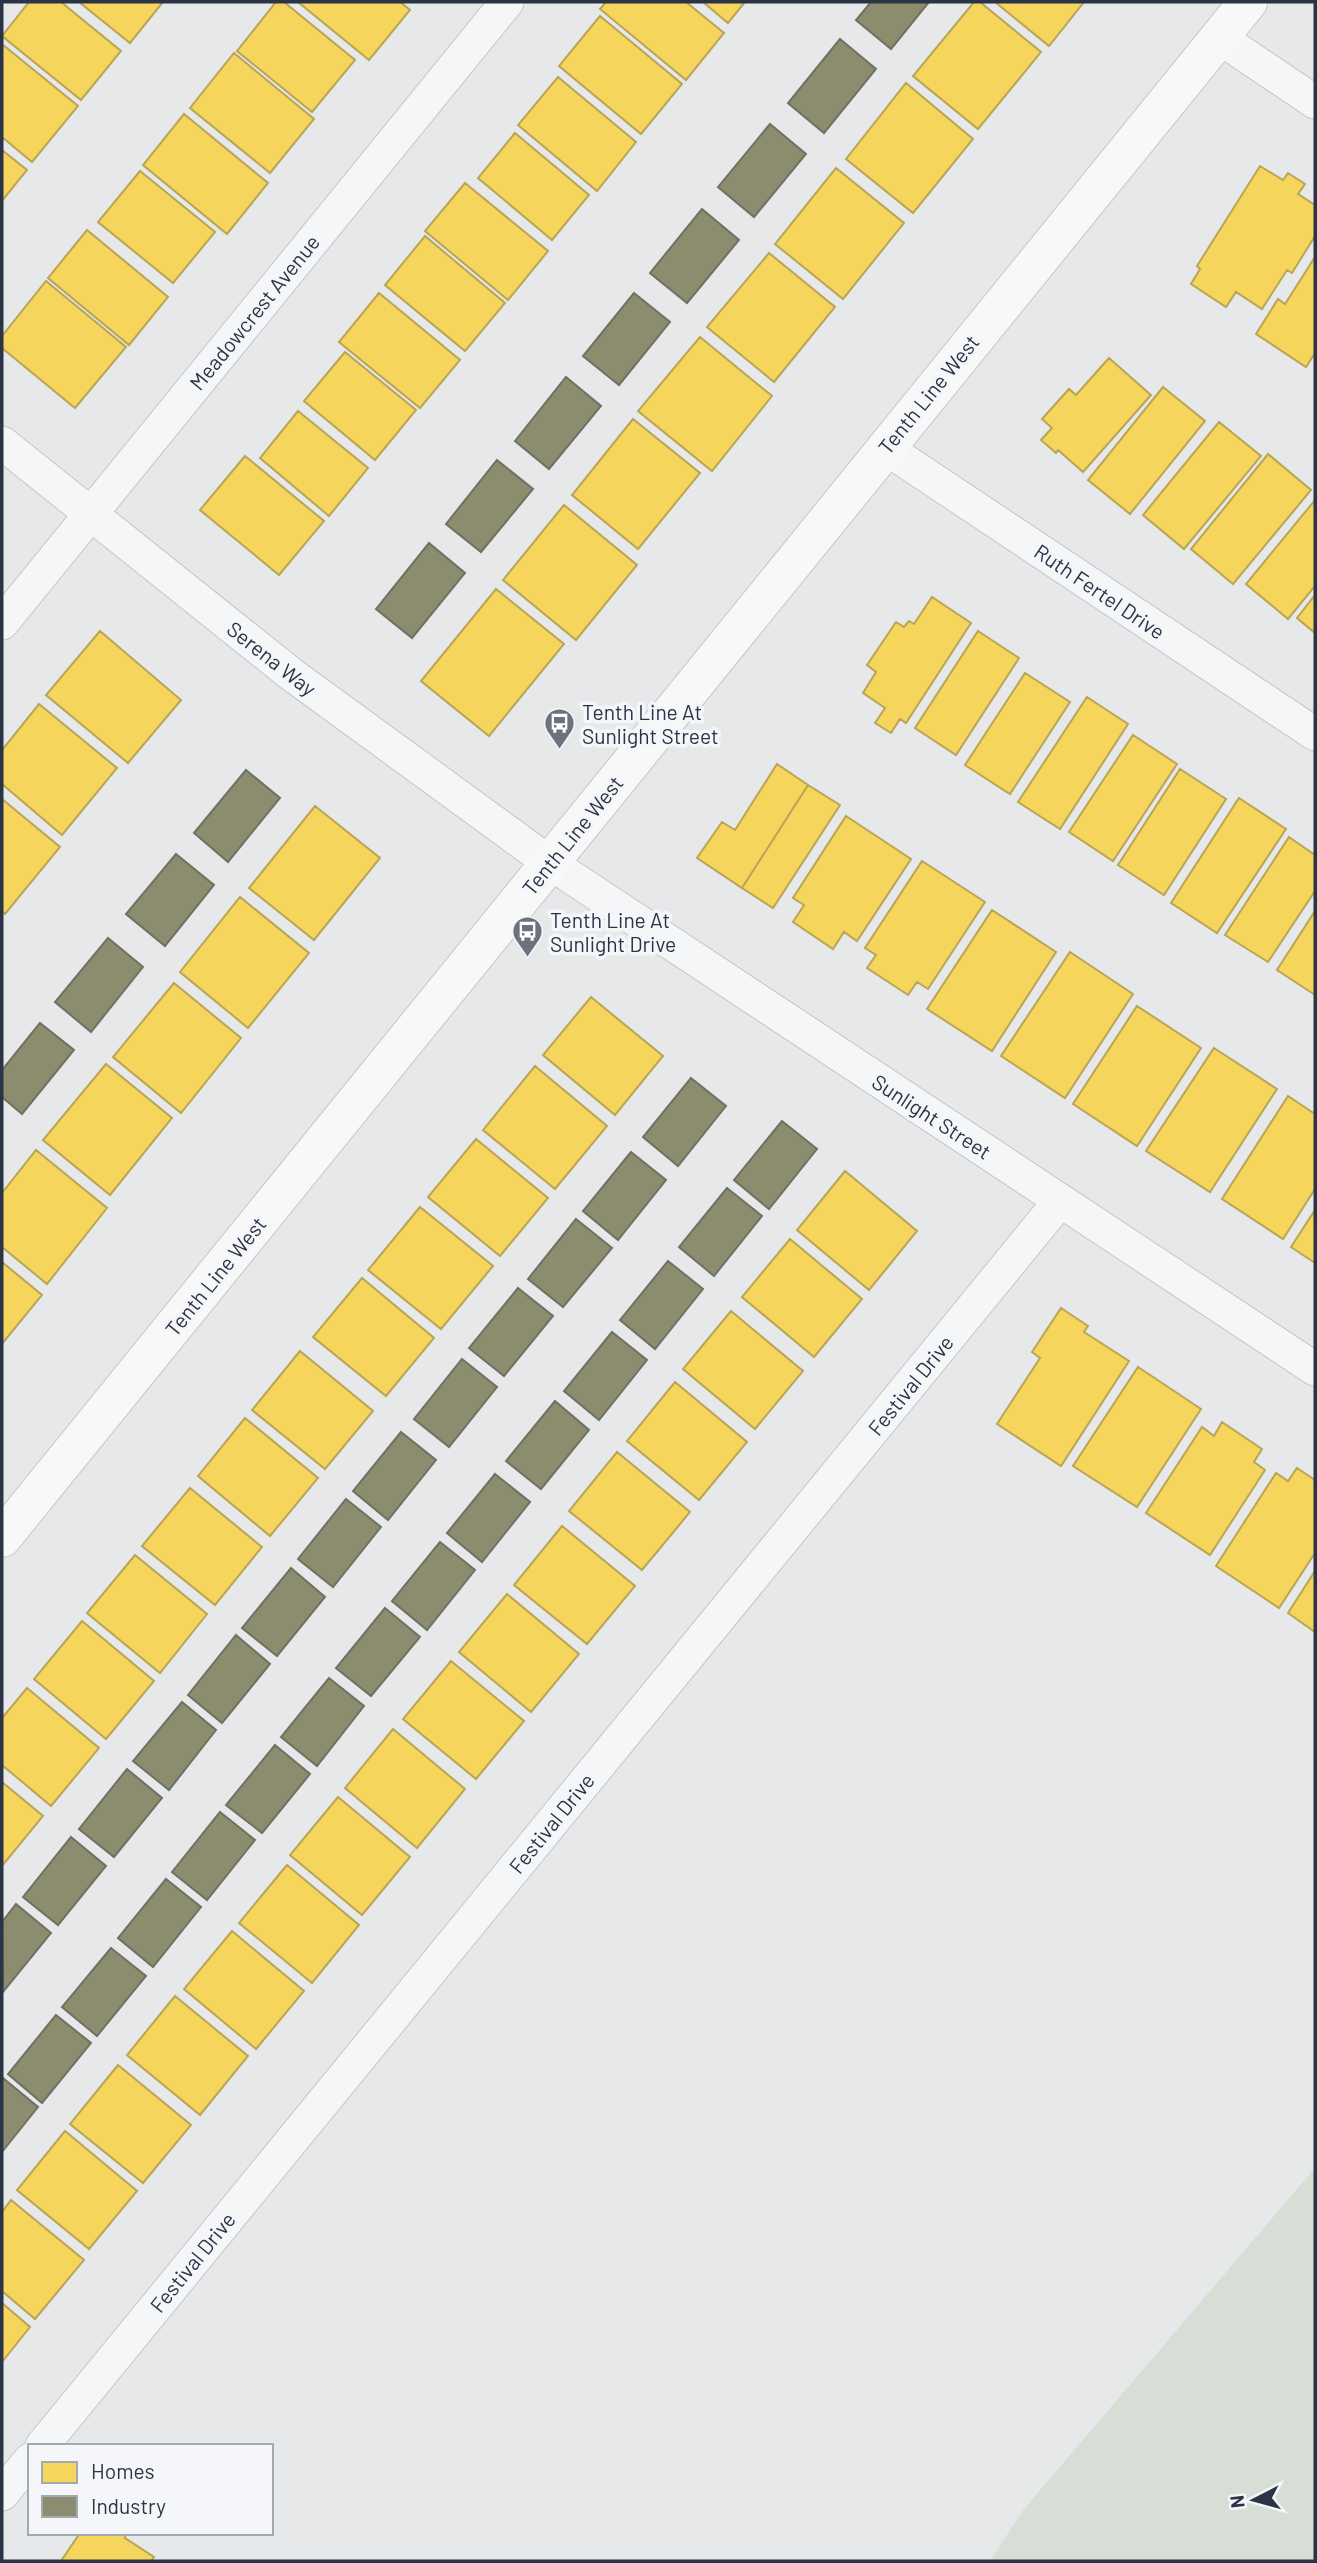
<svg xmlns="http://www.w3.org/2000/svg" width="1317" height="2563" font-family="Barlow,sans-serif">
<rect width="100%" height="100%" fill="#e6e8ea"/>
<!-- green -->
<path fill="#d6ded6" d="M 1315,2168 L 1315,2561 L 990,2561 L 1024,2509 Z"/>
<!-- homes -->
<path fill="#f6d55c" stroke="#b9a555" stroke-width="2" d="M 29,2 L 61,2 L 121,51 L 81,100 L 2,36 Z
M 79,2 L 163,2 L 130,43 Z
M 276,2 L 284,2 L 355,60 L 312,112 L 237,51 Z
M 298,2 L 400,2 L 410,10 L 369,60 Z
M 606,2 L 686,2 L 724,33 L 686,80 L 600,9 Z
M 703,2 L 745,2 L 728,23 Z
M 974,2 L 980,2 L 1041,52 L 978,129 L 913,76 Z
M 995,2 L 1084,2 L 1049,46 Z
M 600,16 L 682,84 L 641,134 L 559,66 Z
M 2,44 L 78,106 L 32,162 L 2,137 Z
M 234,53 L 314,119 L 270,173 L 190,108 Z
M 558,77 L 636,142 L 597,191 L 518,125 Z
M 906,83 L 973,139 L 913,213 L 846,159 Z
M 184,114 L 268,183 L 227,234 L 143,165 Z
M 515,133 L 589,195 L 552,240 L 478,178 Z
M 2,150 L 27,170 L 2,201 Z
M 1260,166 L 1283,180 L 1288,173 L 1305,184 L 1298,194 L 1315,205 L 1315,236 L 1292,273 L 1287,270 L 1262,309 L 1236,292 L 1226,307 L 1191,284 L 1200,269 L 1197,266 Z
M 836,168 L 904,223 L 843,299 L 775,244 Z
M 140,171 L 215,232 L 173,283 L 98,222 Z
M 465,183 L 548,251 L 508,300 L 425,231 Z
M 87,230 L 168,297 L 129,345 L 48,278 Z
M 425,236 L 505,303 L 465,351 L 385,285 Z
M 769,253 L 835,307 L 774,382 L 707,327 Z
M 1315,257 L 1315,353 L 1306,367 L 1256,334 L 1278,299 L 1285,304 Z
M 46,281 L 126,347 L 75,408 L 2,348 L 2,336 Z
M 379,293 L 460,360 L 420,408 L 339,342 Z
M 700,337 L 772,396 L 712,471 L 638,411 Z
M 345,352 L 416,410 L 375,460 L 304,401 Z
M 1109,358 L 1151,395 L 1083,472 L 1058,450 L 1056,453 L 1041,440 L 1052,428 L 1042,419 L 1069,389 L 1076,395 Z
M 1163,387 L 1205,421 L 1130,514 L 1088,480 Z
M 298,411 L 368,468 L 329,516 L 260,458 Z
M 633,419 L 700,473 L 638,549 L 572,495 Z
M 1219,422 L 1261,456 L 1184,549 L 1143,515 Z
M 1268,454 L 1311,490 L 1233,584 L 1191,549 Z
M 245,456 L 324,521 L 279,575 L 200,510 Z
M 1315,500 L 1315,586 L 1288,619 L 1246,584 Z
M 564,505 L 637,565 L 576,640 L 503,580 Z
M 496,589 L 564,644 L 489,736 L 421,681 Z
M 1315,595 L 1315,633 L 1297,618 Z
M 932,597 L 971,623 L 906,723 L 900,719 L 891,733 L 875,723 L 885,708 L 863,693 L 876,672 L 867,665 L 896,622 L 904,627 L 909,621 L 914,624 Z
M 100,631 L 181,700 L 128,763 L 46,695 Z
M 978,631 L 1019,658 L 956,755 L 915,728 Z
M 1025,673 L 1070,702 L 1010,794 L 965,765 Z
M 1087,697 L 1128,724 L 1060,829 L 1018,802 Z
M 39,704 L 117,768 L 62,835 L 2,784 L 2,750 Z
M 1133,735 L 1177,764 L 1113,861 L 1069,832 Z
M 777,764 L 808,785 L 742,888 L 697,858 L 722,822 L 735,830 Z
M 1180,769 L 1226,799 L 1164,895 L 1118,865 Z
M 808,785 L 840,805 L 773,908 L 742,888 Z
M 1239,798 L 1286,829 L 1217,933 L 1171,903 Z
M 2,799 L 60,847 L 5,914 L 2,911 Z
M 315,806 L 380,858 L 314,940 L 249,888 Z
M 846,816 L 911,859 L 857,941 L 844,932 L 833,949 L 793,922 L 804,905 L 793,898 Z
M 1289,837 L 1315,855 L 1315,891 L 1268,962 L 1225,935 Z
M 922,861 L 985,902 L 928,989 L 917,982 L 908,995 L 867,968 L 876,955 L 865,948 Z
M 240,897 L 309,953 L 248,1028 L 180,972 Z
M 992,910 L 1056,952 L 992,1051 L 927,1009 Z
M 1315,911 L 1315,995 L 1277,970 Z
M 1070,952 L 1133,994 L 1065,1098 L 1001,1056 Z
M 174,983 L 241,1038 L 181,1113 L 113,1057 Z
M 591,997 L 663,1056 L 615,1115 L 543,1055 Z
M 1137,1006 L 1201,1048 L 1137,1146 L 1073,1104 Z
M 1214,1048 L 1277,1089 L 1210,1192 L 1146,1151 Z
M 106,1064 L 172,1118 L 110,1195 L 43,1140 Z
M 535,1066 L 607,1126 L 555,1189 L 483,1130 Z
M 1288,1096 L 1315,1114 L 1315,1189 L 1283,1239 L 1222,1199 Z
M 476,1139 L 548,1198 L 500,1256 L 428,1197 Z
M 36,1150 L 107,1208 L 47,1284 L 2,1247 L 2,1193 Z
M 845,1171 L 917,1231 L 869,1290 L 797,1230 Z
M 420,1207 L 493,1266 L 441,1329 L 368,1270 Z
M 1315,1210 L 1315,1263 L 1291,1247 Z
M 790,1239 L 862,1299 L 814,1357 L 742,1297 Z
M 2,1262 L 42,1295 L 2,1344 Z
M 362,1278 L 434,1338 L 386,1396 L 313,1337 Z
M 1061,1308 L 1088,1326 L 1084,1332 L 1129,1361 L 1061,1466 L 997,1424 L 1040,1358 L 1032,1352 Z
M 731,1311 L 803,1371 L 755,1429 L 683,1369 Z
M 300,1351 L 373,1411 L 325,1469 L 252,1410 Z
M 1138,1367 L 1201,1409 L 1137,1507 L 1073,1466 Z
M 675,1382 L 747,1442 L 699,1500 L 627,1441 Z
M 245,1418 L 318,1478 L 270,1536 L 198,1476 Z
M 1222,1422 L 1262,1449 L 1254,1462 L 1265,1470 L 1210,1555 L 1146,1513 L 1202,1427 L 1214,1436 Z
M 617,1452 L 690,1512 L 642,1570 L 569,1511 Z
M 1297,1468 L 1315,1480 L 1315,1553 L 1279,1608 L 1216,1566 L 1276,1473 L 1288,1481 Z
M 190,1488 L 262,1547 L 215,1605 L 142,1546 Z
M 562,1526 L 635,1586 L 587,1644 L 514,1585 Z
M 135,1555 L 207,1614 L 160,1673 L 87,1613 Z
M 1315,1571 L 1315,1632 L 1288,1613 Z
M 507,1594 L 579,1654 L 531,1712 L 459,1652 Z
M 82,1621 L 154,1681 L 106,1739 L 34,1679 Z
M 451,1661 L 524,1721 L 476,1779 L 403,1719 Z
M 27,1688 L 99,1748 L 51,1806 L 2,1765 L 2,1718 Z
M 393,1729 L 465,1789 L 417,1848 L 345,1788 Z
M 2,1782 L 43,1816 L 2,1866 Z
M 338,1797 L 410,1857 L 362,1915 L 290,1855 Z
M 287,1865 L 359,1925 L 312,1983 L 239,1923 Z
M 232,1931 L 304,1991 L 256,2049 L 184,1989 Z
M 175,1996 L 248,2056 L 200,2115 L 127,2055 Z
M 118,2065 L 191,2125 L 143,2183 L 70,2124 Z
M 65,2131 L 137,2191 L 89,2249 L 17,2190 Z
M 11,2200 L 84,2260 L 35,2319 L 2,2291 L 2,2212 Z
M 2,2303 L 30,2327 L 2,2362 Z
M 80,2533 L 126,2533 L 125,2538 L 154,2557 L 151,2561 L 61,2561 Z"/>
<!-- industry -->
<path fill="#8c8c6e" stroke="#6f7262" stroke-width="2" d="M 871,2 L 929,2 L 891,49 L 856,20 Z
M 840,39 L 876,69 L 824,133 L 788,103 Z
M 770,124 L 806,154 L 754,217 L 718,187 Z
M 702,209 L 739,240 L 687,303 L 650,273 Z
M 634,293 L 670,322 L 619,385 L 583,356 Z
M 566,377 L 601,406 L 549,469 L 515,441 Z
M 497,460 L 533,489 L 481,552 L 446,524 Z
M 429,543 L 465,573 L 412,638 L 376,609 Z
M 246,770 L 280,798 L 228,862 L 194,833 Z
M 176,854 L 214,885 L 165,946 L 126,914 Z
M 108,938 L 143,967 L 91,1032 L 55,1002 Z
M 40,1023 L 74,1050 L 22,1114 L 2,1097 L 2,1070 Z
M 691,1078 L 726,1106 L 678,1166 L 643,1137 Z
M 782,1121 L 817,1149 L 769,1209 L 734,1180 Z
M 631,1152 L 666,1180 L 618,1240 L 583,1211 Z
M 727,1188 L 762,1216 L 714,1276 L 679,1247 Z
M 576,1219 L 612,1248 L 563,1307 L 528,1279 Z
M 668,1261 L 703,1289 L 655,1349 L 620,1320 Z
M 518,1288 L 553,1316 L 504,1376 L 469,1348 Z
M 612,1332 L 647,1360 L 599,1420 L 564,1391 Z
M 462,1359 L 497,1387 L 449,1447 L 414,1419 Z
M 555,1401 L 589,1430 L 541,1489 L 506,1461 Z
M 401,1432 L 436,1460 L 388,1520 L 353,1491 Z
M 495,1474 L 530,1502 L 482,1562 L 447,1533 Z
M 346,1499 L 381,1527 L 333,1587 L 298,1559 Z
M 440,1542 L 475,1570 L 427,1630 L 392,1601 Z
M 291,1568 L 325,1597 L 277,1656 L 242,1628 Z
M 385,1608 L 420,1637 L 371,1696 L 336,1668 Z
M 236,1635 L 270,1664 L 222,1723 L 188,1695 Z
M 329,1678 L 364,1706 L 317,1766 L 281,1737 Z
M 182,1702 L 216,1730 L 169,1790 L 133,1761 Z
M 275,1745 L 310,1774 L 262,1833 L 226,1805 Z
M 127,1769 L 162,1798 L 114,1857 L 79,1829 Z
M 220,1812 L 255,1840 L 207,1900 L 172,1872 Z
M 71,1837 L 106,1866 L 58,1925 L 23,1897 Z
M 166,1879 L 201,1907 L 153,1967 L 118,1938 Z
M 16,1904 L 51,1933 L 3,1992 L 2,1922 Z
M 111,1948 L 146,1976 L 97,2036 L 62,2007 Z
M 56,2015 L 91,2043 L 42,2103 L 8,2074 Z
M 3,2078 L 38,2107 L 2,2152 L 2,2080 Z"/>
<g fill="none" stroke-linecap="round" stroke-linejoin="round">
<defs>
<path id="street" d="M 1220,38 L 1315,102
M 2,443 L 291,674 L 550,863 L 1315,1369
M 884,447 L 1315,734
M 2,623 L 507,2
M 42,2446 L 1060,1201
M 2,2494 L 30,2460"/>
<path id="secondary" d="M 2,1538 L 1248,2"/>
</defs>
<!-- street casing -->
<use href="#street" stroke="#c4c6c8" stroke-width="35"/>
<!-- secondary casing -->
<use href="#secondary" stroke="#c4c6c8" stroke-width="40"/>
<!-- street -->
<use href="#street" stroke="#f5f6f7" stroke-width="33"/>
<!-- secondary -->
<use href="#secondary" stroke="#f8f8f8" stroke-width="38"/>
</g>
<!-- icons -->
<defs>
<symbol id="bus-pin" viewBox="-11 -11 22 30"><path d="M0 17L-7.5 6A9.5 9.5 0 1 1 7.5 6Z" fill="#6c737f" stroke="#f4f6f9"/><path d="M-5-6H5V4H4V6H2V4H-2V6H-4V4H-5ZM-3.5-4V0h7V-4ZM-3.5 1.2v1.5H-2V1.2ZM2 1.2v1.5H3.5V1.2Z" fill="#fff"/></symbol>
</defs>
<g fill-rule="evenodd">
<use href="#bus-pin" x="542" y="706" width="35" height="47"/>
<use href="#bus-pin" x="510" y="914" width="35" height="47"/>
</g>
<g text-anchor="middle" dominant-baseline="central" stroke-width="7" stroke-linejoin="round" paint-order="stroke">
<!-- street labels -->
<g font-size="21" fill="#2b3445" stroke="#f4f6f9">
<text transform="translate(254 312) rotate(-51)">Meadowcrest Avenue</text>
<text transform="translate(928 394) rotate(-51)">Tenth Line West</text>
<text transform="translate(1100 591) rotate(34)">Ruth Fertel Drive</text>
<text transform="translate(272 658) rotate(38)">Serena Way</text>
<text transform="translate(572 835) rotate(-51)">Tenth Line West</text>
<text transform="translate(932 1116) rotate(33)">Sunlight Street</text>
<text transform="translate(215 1276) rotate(-51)">Tenth Line West</text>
<text transform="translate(910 1385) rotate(-51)">Festival Drive</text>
<text transform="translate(551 1823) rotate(-51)">Festival Drive</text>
<text transform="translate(192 2262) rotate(-51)">Festival Drive</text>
</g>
<!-- poi labels -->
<g font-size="21" fill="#2b3445" stroke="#f4f6f9" text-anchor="start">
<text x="582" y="711">Tenth Line At<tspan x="582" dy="24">Sunlight Street</tspan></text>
<text x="550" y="919">Tenth Line At<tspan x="550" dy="24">Sunlight Drive</tspan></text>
</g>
</g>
<!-- border -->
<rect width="1317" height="2563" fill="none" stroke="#2b3445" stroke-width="7"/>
<!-- legend -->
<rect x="28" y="2444" width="245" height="91" fill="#f4f6f9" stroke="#a4a8b1" stroke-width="2"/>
<rect x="42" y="2462" width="35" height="21" fill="#f6d55c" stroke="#a4a8b1" stroke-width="2"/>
<text x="91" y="2479" font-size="21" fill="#2b3445">Homes</text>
<rect x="42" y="2496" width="35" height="21" fill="#8c8c6e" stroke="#a4a8b1" stroke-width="2"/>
<text x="91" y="2514" font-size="21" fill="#2b3445">Industry</text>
<!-- north arrow -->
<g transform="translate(1254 2500) rotate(264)" stroke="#f4f6f9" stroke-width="5" paint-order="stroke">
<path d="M0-5L12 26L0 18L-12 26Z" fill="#2b3445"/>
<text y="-10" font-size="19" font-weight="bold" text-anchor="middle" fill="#2b3445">N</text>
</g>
</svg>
